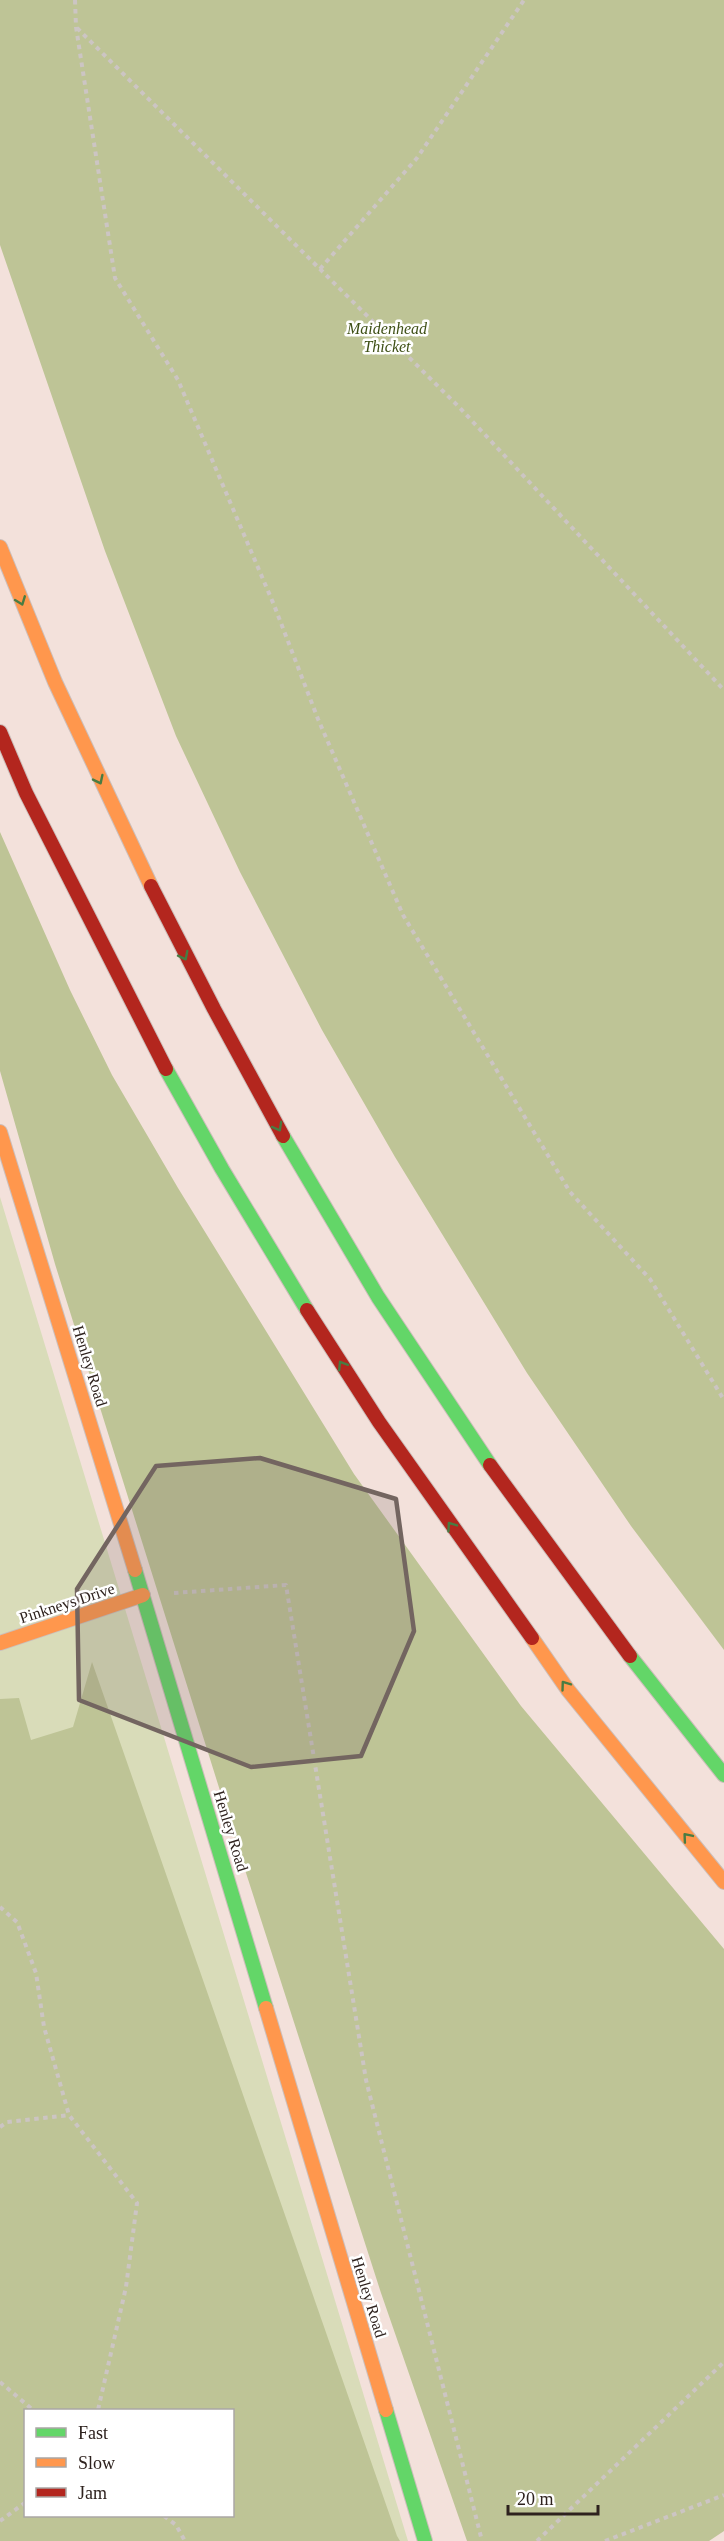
<svg xmlns="http://www.w3.org/2000/svg" width="724" height="2541" font-family="Georgia,serif">
<rect width="100%" height="100%" fill="#f3e1db"/>
<!-- green -->
<path fill="#d9dcb9" fill-rule="evenodd" d="M 0,1197 L 408,2541 L 0,2541 ZM 26,2410 L 232,2410 L 232,2516 L 26,2516 Z"/>
<!-- forest -->
<path fill="#bec496" fill-rule="evenodd" d="M 0,0 L 724,0 L 724,1650 L 631,1526 L 527,1373 L 395,1157 L 322,1030 L 240,872 L 176,736 L 105,551 L 0,245 Z
M 0,832 L 70,990 L 112,1075 L 178,1188 L 354,1474 L 521,1706 L 724,1949 L 724,2531 L 709,2541 L 467,2541 L 381,2293 L 237,1845 L 55,1264 L 0,1071 Z
M 92,1662 L 397,2536 L 400,2541 L 0,2541 L 0,1699 L 19,1698 L 31,1740 L 73,1727 ZM 26,2410 L 232,2410 L 232,2516 L 26,2516 Z"/>
<g fill="none" stroke-linecap="round" stroke-linejoin="round">
<defs>
<path id="fast" d="M 166,1069 L 222,1169 L 307,1310
M 283,1136 L 378,1297 L 490,1465
M 135,1570 L 266,2008
M 630,1656 L 724,1775
M 386,2410 L 425,2541"/>
<path id="slow" d="M 0,547 L 55,682 L 151,886
M 0,1132 L 135,1570
M 532,1638 L 568,1690 L 724,1882
M 0,1643 L 143,1595
M 266,2008 L 386,2410"/>
<path id="jam" d="M 0,732 L 26,793 L 166,1069
M 151,886 L 214,1009 L 283,1136
M 307,1310 L 379,1422 L 532,1638
M 490,1465 L 630,1656"/>
</defs>
<!-- fast casing -->
<use href="#fast" stroke="#ccbeba" stroke-width="16"/>
<!-- slow casing -->
<use href="#slow" stroke="#ccbeba" stroke-width="16"/>
<!-- jam casing -->
<use href="#jam" stroke="#ccbeba" stroke-width="16"/>
<!-- path -->
<path stroke="#ccc5c3" stroke-width="4" stroke-dasharray="4.5 4.5" stroke-linecap="butt" d="M 75,0 L 76,27 L 115,278 L 178,380 L 274,605 L 318,719 L 403,915 L 570,1192 L 650,1279 L 724,1400
M 77,28 L 459,407 L 724,690
M 320,269 L 417,158 L 524,0
M 174,1593 L 286,1585 L 366,2080 L 482,2541
M 0,1907 L 17,1922 L 36,1973 L 44,2027 L 69,2115 L 137,2203 L 126,2287 L 98,2410
M 0,2127 L 7,2122 L 69,2115
M 0,2382 L 33,2410
M 164,2516 L 176,2525 L 185,2541
M 0,2521 L 26,2502
M 537,2541 L 724,2362
M 605,2541 L 724,2495"/>
<!-- fast -->
<use href="#fast" stroke="#63d668" stroke-width="14"/>
<!-- slow -->
<use href="#slow" stroke="#ff974d" stroke-width="14"/>
<!-- jam -->
<use href="#jam" stroke="#b3261e" stroke-width="14"/>
</g>
<!-- one-way arrows -->
<defs><path id="oneway-chevron" d="M-2-3.5L2.5 0L-2 3.5" fill="none" stroke-width="1.6" stroke-linecap="round" stroke-linejoin="round" transform="scale(1.5)"/></defs>
<g stroke="#487c43">
<use href="#oneway-chevron" transform="translate(21 601) rotate(69)"/>
<use href="#oneway-chevron" transform="translate(99 780) rotate(64)"/>
<use href="#oneway-chevron" transform="translate(184 956) rotate(63)"/>
<use href="#oneway-chevron" transform="translate(278 1127) rotate(61)"/>
<use href="#oneway-chevron" transform="translate(342 1365) rotate(-122)"/>
<use href="#oneway-chevron" transform="translate(451 1526) rotate(-125)"/>
<use href="#oneway-chevron" transform="translate(565 1685) rotate(-126)"/>
<use href="#oneway-chevron" transform="translate(687 1837) rotate(-130)"/>
</g>
<!-- marked area -->
<path fill="#736560" fill-opacity="0.2" stroke="#736560" stroke-width="4.5" stroke-linejoin="round" d="M 260,1458 L 396,1499 L 414,1631 L 361,1756 L 251,1767 L 79,1700 L 77,1589 L 156,1466 Z"/>
<g text-anchor="middle" dominant-baseline="central" stroke-width="5" stroke-linejoin="round" paint-order="stroke">
<!-- park labels -->
<g font-size="16" font-style="italic" fill="#3e4f15" stroke="#fff">
<text x="387" y="328">Maidenhead<tspan x="387" dy="18">Thicket</tspan></text>
</g>
<!-- street labels -->
<g font-size="16" fill="#2e221e" stroke="#fff">
<text transform="translate(90 1366) rotate(73)">Henley Road</text>
<text transform="translate(67 1603) rotate(-18)">Pinkneys Drive</text>
<text transform="translate(231 1831) rotate(73)">Henley Road</text>
<text transform="translate(369 2297) rotate(73)">Henley Road</text>
</g>
</g>
<!-- legend -->
<rect x="24" y="2409" width="210" height="108" fill="#ffffff" stroke="#aba7a5" stroke-width="1.5"/>
<rect x="36" y="2428" width="30" height="9" fill="#63d668" stroke="#aba7a5" stroke-width="1.5"/>
<text x="78" y="2439" font-size="18" fill="#2e221e">Fast</text>
<rect x="36" y="2458" width="30" height="9" fill="#ff974d" stroke="#aba7a5" stroke-width="1.5"/>
<text x="78" y="2469" font-size="18" fill="#2e221e">Slow</text>
<rect x="36" y="2488" width="30" height="9" fill="#b3261e" stroke="#aba7a5" stroke-width="1.5"/>
<text x="78" y="2499" font-size="18" fill="#2e221e">Jam</text>
<!-- scale -->
<path d="M508 2505v9h90v-9" fill="none" stroke="#2e221e" stroke-width="3"/>
<text x="517" y="2505" font-size="18" fill="#2e221e" stroke="#ffffff" stroke-width="4.5" paint-order="stroke">20 m</text>
</svg>
